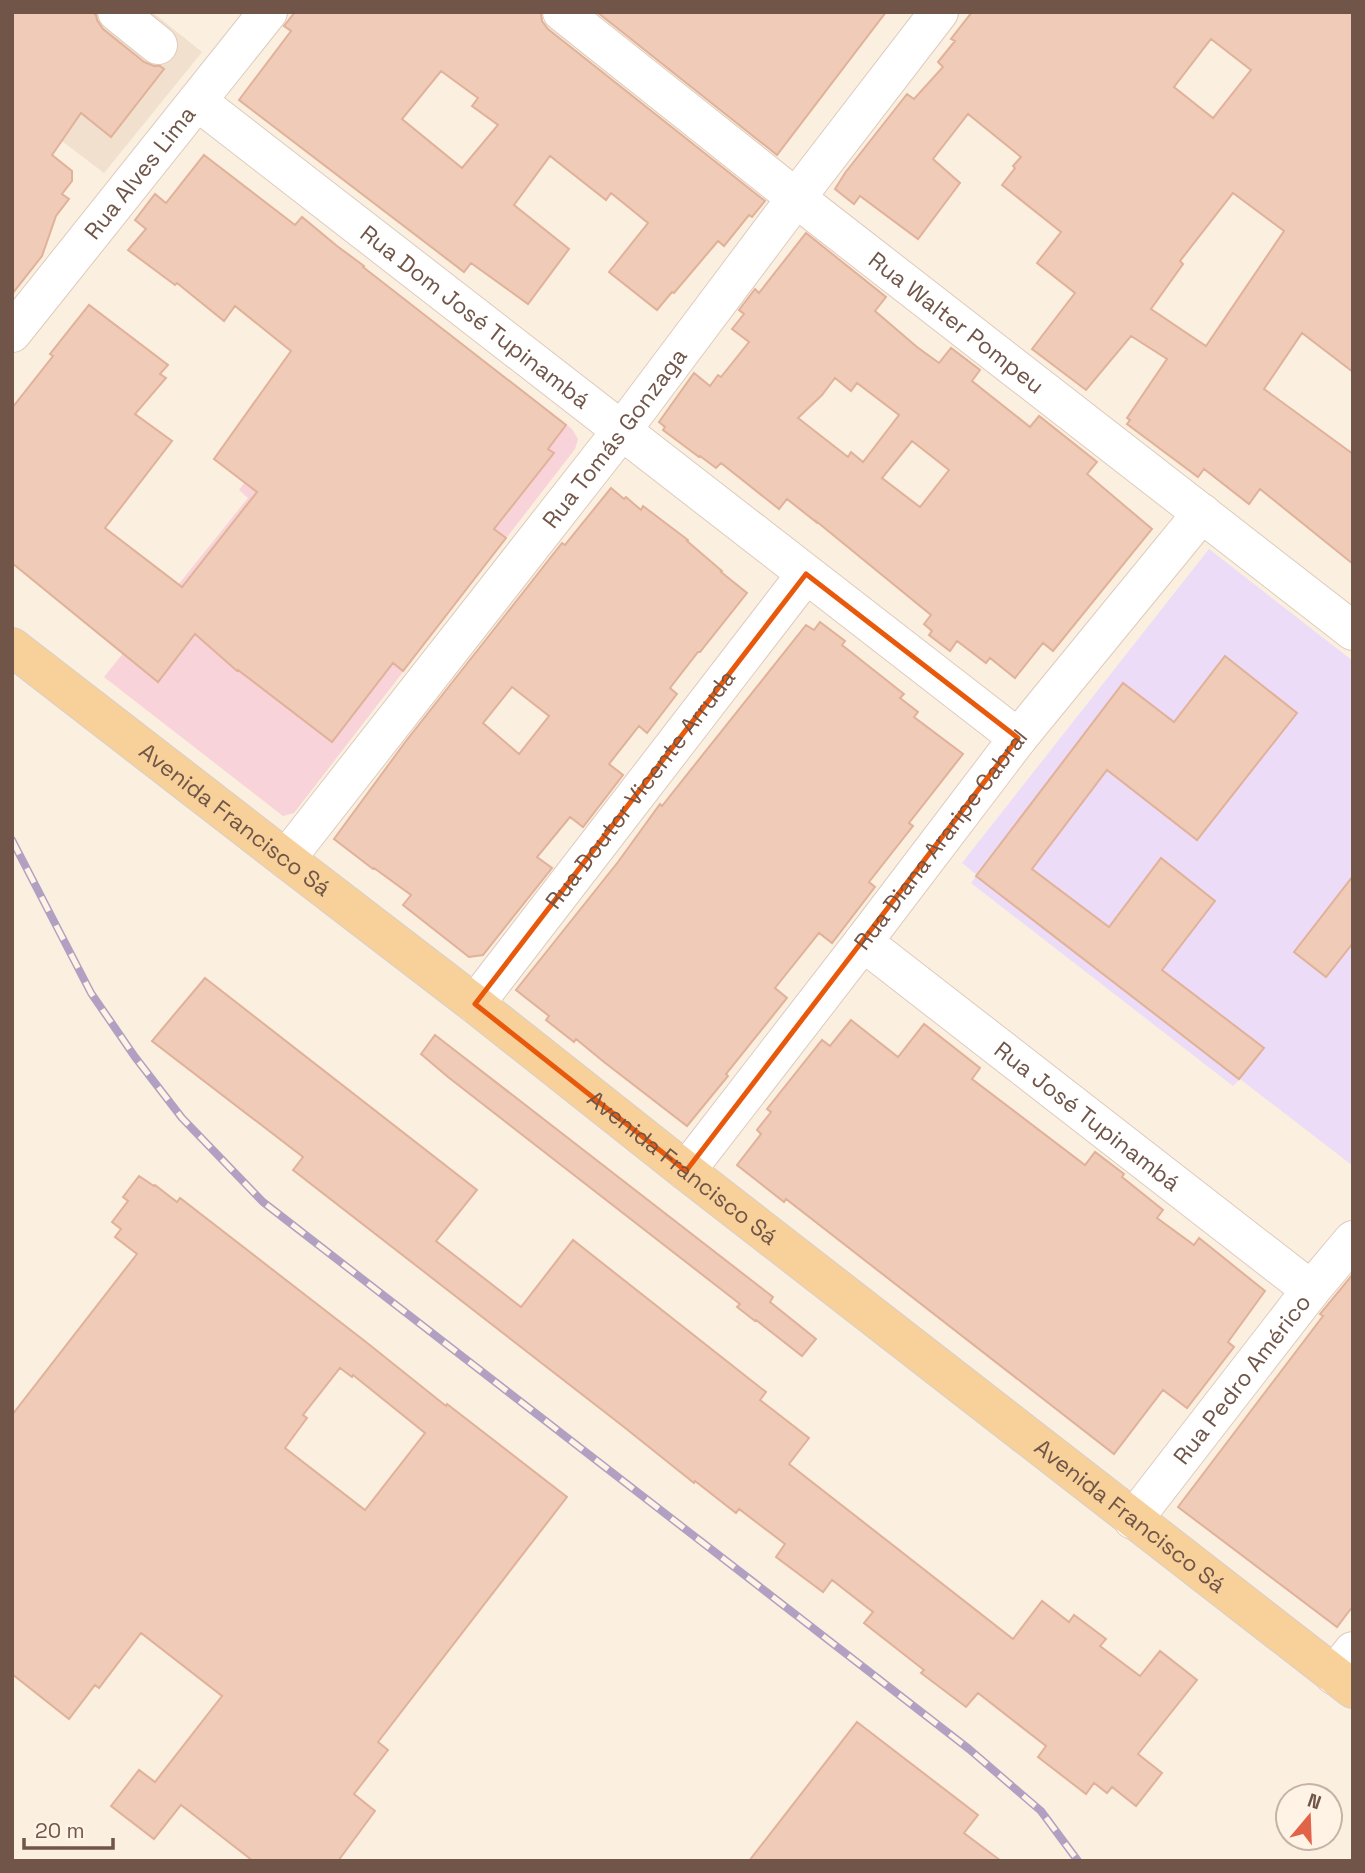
<svg xmlns="http://www.w3.org/2000/svg" width="1365" height="1873" font-family="'Space Grotesk',sans-serif">
<rect width="100%" height="100%" fill="#fbefdf"/>
<!-- residential -->
<path fill="#f2e0ce" d="M 12,12 L 152,12 L 202,52 L 104,173 L 12,103 Z"/>
<!-- education -->
<path fill="#ecdcf7" d="M 1209,549 L 1353,661 L 1353,1166 L 1240,1079 L 1233,1086 L 971,883 L 977,875 L 962,863 Z"/>
<!-- medical -->
<path fill="#f8d3d9" d="M 395,292 L 572,429 L 578,439 L 575,449 L 294,813 L 283,816 L 104,677 L 248,498 L 239,490 L 377,306 Z"/>
<!-- building -->
<path fill="#efcbb8" stroke="#e1b199" stroke-width="2" fill-rule="evenodd" d="M 12,12 L 92,12 L 96,15 L 97,20 L 103,29 L 144,62 L 154,66 L 160,66 L 164,69 L 111,137 L 81,113 L 52,155 L 72,171 L 72,181 L 62,194 L 69,199 L 56,216 L 42,256 L 12,294 Z
M 295,12 L 541,12 L 542,21 L 548,29 L 765,201 L 752,217 L 749,215 L 724,246 L 718,241 L 674,293 L 672,292 L 657,310 L 609,272 L 648,223 L 611,193 L 606,200 L 550,156 L 514,205 L 569,249 L 528,304 L 471,263 L 464,272 L 239,100 L 291,31 L 284,26 ZM 441,71 L 478,98 L 472,106 L 498,125 L 462,168 L 402,119 Z
M 597,12 L 886,12 L 777,155 Z
M 972,12 L 1353,12 L 1353,372 L 1302,333 L 1264,389 L 1353,454 L 1353,564 L 1260,489 L 1249,504 L 1204,469 L 1198,477 L 1127,424 L 1130,420 L 1127,418 L 1167,359 L 1131,336 L 1086,390 L 1032,349 L 1075,293 L 1037,263 L 1061,232 L 1002,185 L 1015,168 L 1013,166 L 1021,157 L 968,114 L 933,159 L 960,183 L 918,239 L 860,196 L 854,204 L 835,189 L 845,173 L 907,94 L 914,99 L 943,67 L 938,62 L 955,41 L 951,39 ZM 1211,39 L 1251,70 L 1213,118 L 1174,87 ZM 1233,193 L 1284,231 L 1206,346 L 1151,309 L 1183,264 L 1180,261 Z
M 204,155 L 295,225 L 302,217 L 337,246 L 364,266 L 363,267 L 566,425 L 548,449 L 554,453 L 494,529 L 506,538 L 403,671 L 393,663 L 332,742 L 238,670 L 237,671 L 195,634 L 158,682 L 12,563 L 12,408 L 53,356 L 50,354 L 89,305 L 168,365 L 160,374 L 166,378 L 135,414 L 172,441 L 105,528 L 182,587 L 257,492 L 214,459 L 291,351 L 235,306 L 224,321 L 177,283 L 175,285 L 128,250 L 146,229 L 135,220 L 155,194 L 166,203 Z
M 806,233 L 886,297 L 875,311 L 917,347 L 939,363 L 951,348 L 980,370 L 972,381 L 1030,427 L 1039,416 L 1097,462 L 1087,474 L 1152,529 L 1053,651 L 1043,643 L 1015,678 L 990,658 L 986,663 L 957,641 L 950,651 L 929,635 L 932,631 L 924,624 L 931,615 L 816,521 L 816,522 L 787,499 L 779,509 L 721,463 L 716,468 L 700,456 L 699,457 L 663,430 L 665,427 L 659,422 L 694,373 L 710,386 L 718,375 L 721,377 L 749,342 L 732,329 L 744,314 L 739,310 L 755,289 L 759,293 ZM 835,378 L 851,391 L 857,383 L 899,415 L 863,462 L 851,452 L 848,457 L 798,418 L 822,395 ZM 912,441 L 949,470 L 920,507 L 882,478 Z
M 611,488 L 624,499 L 626,497 L 641,510 L 643,506 L 688,540 L 687,541 L 722,571 L 721,572 L 747,593 L 700,652 L 698,652 L 670,688 L 677,694 L 647,733 L 639,726 L 609,764 L 623,775 L 583,827 L 570,817 L 537,857 L 552,868 L 483,955 L 469,957 L 403,905 L 411,895 L 374,868 L 373,869 L 334,839 L 406,741 L 562,543 L 565,545 ZM 512,687 L 549,716 L 519,754 L 483,723 Z
M 820,622 L 845,641 L 842,645 L 904,694 L 900,698 L 918,712 L 914,717 L 963,754 L 909,823 L 913,826 L 869,882 L 875,887 L 832,943 L 819,933 L 775,988 L 787,998 L 726,1074 L 728,1076 L 687,1126 L 604,1062 L 576,1039 L 574,1042 L 546,1020 L 549,1016 L 516,990 L 618,862 L 660,804 L 662,806 L 806,625 L 814,630 Z
M 1225,656 L 1297,713 L 1197,840 L 1107,770 L 1032,869 L 1109,927 L 1161,858 L 1215,901 L 1162,970 L 1264,1048 L 1239,1079 L 976,876 L 1123,683 L 1174,722 Z
M 1353,876 L 1353,943 L 1326,977 L 1294,952 Z
M 205,978 L 477,1190 L 436,1241 L 521,1307 L 573,1240 L 766,1392 L 760,1400 L 809,1438 L 789,1464 L 1013,1639 L 1042,1601 L 1069,1622 L 1074,1615 L 1106,1639 L 1100,1646 L 1140,1676 L 1160,1651 L 1197,1680 L 1138,1754 L 1162,1773 L 1136,1806 L 1112,1787 L 1107,1793 L 1094,1783 L 1086,1794 L 1038,1757 L 1046,1746 L 978,1693 L 966,1707 L 921,1673 L 924,1670 L 864,1623 L 873,1612 L 832,1580 L 823,1592 L 776,1557 L 785,1544 L 739,1509 L 736,1513 L 695,1481 L 694,1483 L 624,1427 L 293,1170 L 303,1157 L 152,1041 Z
M 851,1020 L 898,1057 L 924,1024 L 980,1068 L 972,1079 L 1085,1165 L 1095,1152 L 1124,1174 L 1122,1177 L 1163,1210 L 1157,1218 L 1194,1245 L 1199,1238 L 1265,1291 L 1228,1342 L 1234,1347 L 1187,1408 L 1163,1390 L 1114,1454 L 786,1199 L 784,1202 L 737,1165 L 761,1134 L 757,1130 L 771,1112 L 767,1109 L 822,1040 L 830,1046 Z
M 435,1035 L 773,1297 L 770,1302 L 816,1339 L 802,1356 L 756,1320 L 755,1321 L 737,1307 L 740,1304 L 448,1077 L 421,1054 Z
M 139,1176 L 154,1186 L 155,1185 L 177,1202 L 180,1198 L 366,1342 L 446,1406 L 447,1404 L 567,1497 L 378,1742 L 388,1750 L 354,1794 L 375,1811 L 338,1861 L 253,1861 L 181,1805 L 154,1839 L 111,1806 L 139,1770 L 155,1782 L 222,1696 L 141,1633 L 99,1688 L 95,1685 L 69,1719 L 12,1674 L 12,1415 L 137,1254 L 115,1237 L 121,1229 L 112,1222 L 128,1201 L 123,1197 ZM 340,1368 L 352,1377 L 353,1375 L 425,1433 L 365,1510 L 285,1448 L 307,1418 L 303,1415 Z
M 1353,1274 L 1353,1606 L 1337,1627 L 1178,1507 L 1323,1316 L 1320,1314 Z
M 857,1722 L 978,1815 L 964,1833 L 1001,1861 L 749,1861 Z"/>
<g fill="none" stroke-linecap="round" stroke-linejoin="round">
<defs>
<g id="minor">
<path d="M 117,12 L 158,45"/>
<path id="s1" d="M 562,12 L 796,198 L 1353,631"/>
<path id="s2" d="M 197,101 L 1018,738"/>
<path id="s3" d="M 12,333 L 268,12"/>
<path id="s4" d="M 286,859 L 622,430 L 796,198 L 939,12"/>
<path id="s5" d="M 863,942 L 1311,1290"/>
<path id="s6" d="M 475,1004 L 806,574"/>
<path id="s7" d="M 686,1171 L 863,942 L 1018,738 L 1202,513"/>
<path id="s8" d="M 1133,1520 L 1311,1290 L 1353,1240"/>
<path d="M 1334,1675 L 1353,1651"/>
</g>
<g id="major">
<path id="s9" d="M 12,647 L 286,859 L 475,1004 L 686,1171 L 1353,1689"/>
</g>
</defs>
<!-- minor casing -->
<use href="#minor" stroke="#decbbc" stroke-width="40"/>
<!-- major casing -->
<use href="#major" stroke="#d7cfcc" stroke-width="40"/>
<!-- minor -->
<use href="#minor" stroke="#fff" stroke-width="38"/>
<!-- major -->
<use href="#major" stroke="#f8d099" stroke-width="38"/>
<defs>
<path id="rail" d="M 12,840 L 91,993 L 135,1057 L 182,1118 L 263,1202 L 969,1749 L 1041,1811 L 1078,1861"/>
</defs>
<!-- rail casing -->
<use href="#rail" stroke="#b1a0c2" stroke-width="8"/>
<!-- rail -->
<use href="#rail" stroke="#fef3e5" stroke-width="5" stroke-dasharray="16" stroke-linecap="butt"/>
</g>
<!-- marked area -->
<path fill="none" stroke="#e8590c" stroke-width="5" stroke-linejoin="round" d="M 806,574 L 1018,738 L 686,1171 L 475,1004 Z"/>
<g text-anchor="middle" dominant-baseline="central" stroke-width="5" stroke-linejoin="round" paint-order="stroke">
<!-- street labels -->
<g font-size="23" fill="#705548" stroke="#fef3e5">
<text stroke="none"><textPath href="#s3" startOffset="205">Rua Alves Lima</textPath></text>
<text stroke="none"><textPath href="#s2" startOffset="352">Rua Dom José Tupinambá</textPath></text>
<text stroke="none"><textPath href="#s1" startOffset="502">Rua Walter Pompeu</textPath></text>
<text stroke="none"><textPath href="#s4" startOffset="534">Rua Tomás Gonzaga</textPath></text>
<text stroke="none"><textPath href="#s6" startOffset="271">Rua Doutor Vicente Arruda</textPath></text>
<text stroke="none"><textPath href="#s9" startOffset="282">Avenida Francisco Sá</textPath></text>
<text stroke="none"><textPath href="#s7" startOffset="418">Rua Diana Araripe Cabral</textPath></text>
<text stroke="none"><textPath href="#s5" startOffset="284">Rua José Tupinambá</textPath></text>
<text stroke="none"><textPath href="#s9" startOffset="849">Avenida Francisco Sá</textPath></text>
<text stroke="none"><textPath href="#s8" startOffset="178">Rua Pedro Américo</textPath></text>
<text stroke="none"><textPath href="#s9" startOffset="1416">Avenida Francisco Sá</textPath></text>
</g>
</g>
<!-- border -->
<rect width="1365" height="1873" fill="none" stroke="#705548" stroke-width="28"/>
<!-- north arrow -->
<g transform="translate(1309 1817) rotate(19)"><circle r="33" fill="#fef3e5" stroke="#c5b4a6" stroke-width="2"/>
<path d="M0-5L12 26L0 18L-12 26Z" fill="#e16348"/>
<text y="-10" font-size="19" font-weight="bold" text-anchor="middle" fill="#705548">N</text>
</g>
<!-- scale -->
<path d="M24 1838v10h89v-10" fill="none" stroke="#705548" stroke-width="3.5"/>
<text x="35" y="1838" font-size="21" fill="#705548" stroke="#fef3e5" stroke-width="5" paint-order="stroke">20 m</text>
</svg>
